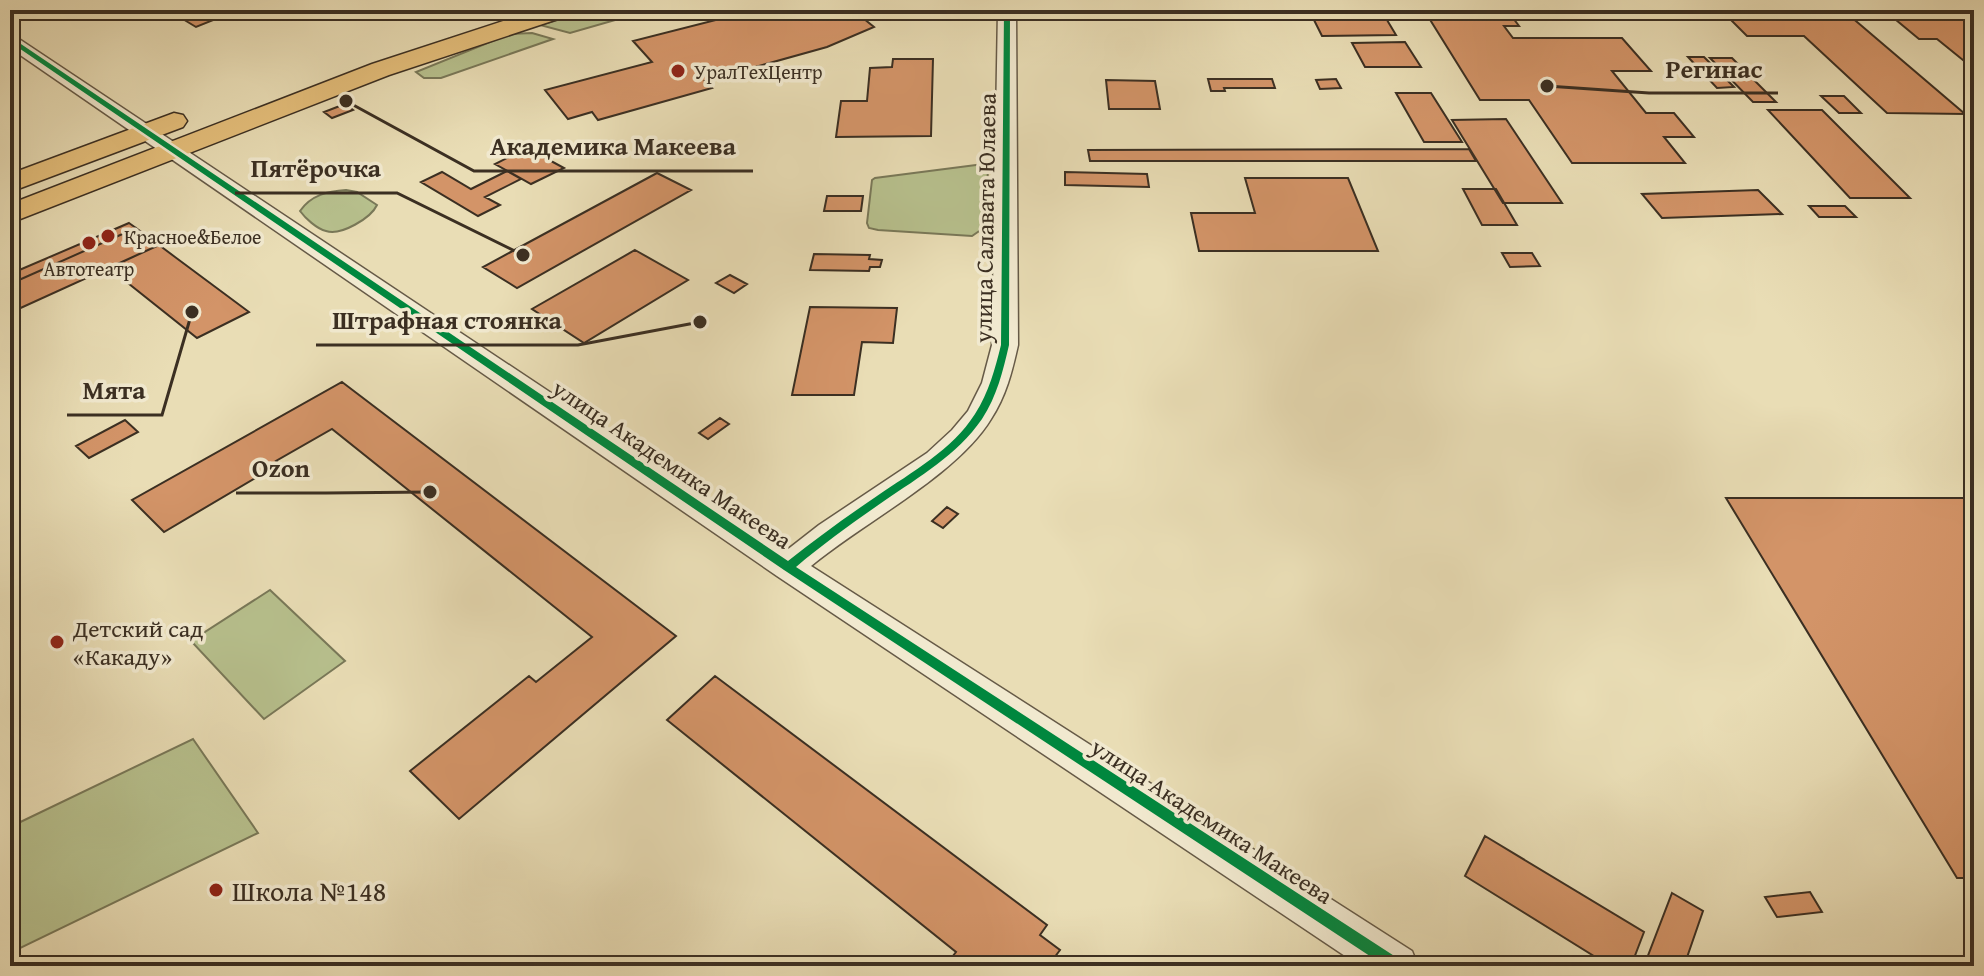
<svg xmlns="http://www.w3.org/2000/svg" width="1984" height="976" font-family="'Gentium Book Plus',serif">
<rect width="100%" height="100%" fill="#e9ddb5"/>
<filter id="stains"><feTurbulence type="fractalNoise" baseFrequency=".0025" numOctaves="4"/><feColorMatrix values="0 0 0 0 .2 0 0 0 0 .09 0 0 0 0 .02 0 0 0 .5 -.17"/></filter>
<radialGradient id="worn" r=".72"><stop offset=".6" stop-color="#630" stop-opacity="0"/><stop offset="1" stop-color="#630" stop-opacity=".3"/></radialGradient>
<!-- green -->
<path fill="#b7c08d" stroke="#797858" stroke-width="2" d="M 592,10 L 650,10 L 570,33 L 540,25 Z
M 532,33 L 553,39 L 441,78 L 424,78 L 416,72 L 510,34 Z
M 976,165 L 985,165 L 988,169 L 985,227 L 972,236 L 878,230 L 869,228 L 867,223 L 872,180 L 875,178 Z
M 346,190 L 357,192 L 377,205 C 371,218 341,236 326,231 C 317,229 305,218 300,211 C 311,195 328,191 346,190 Z
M 270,590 L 345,661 L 264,719 L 191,641 Z
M 193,739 L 258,833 L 10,953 L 10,827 Z"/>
<!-- building -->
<path fill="#d39468" stroke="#3b2f22" stroke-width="2" d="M 168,10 L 238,10 L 196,27 Z
M 755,10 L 853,10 L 874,27 L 827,47 L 705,81 L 712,88 L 598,120 L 592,112 L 568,119 L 545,90 L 652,62 L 633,41 Z
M 1309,10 L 1381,10 L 1396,35 L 1322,36 Z
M 1424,10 L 1507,10 L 1519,26 L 1504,26 L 1513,38 L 1622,38 L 1651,71 L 1612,71 L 1646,113 L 1674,113 L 1694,137 L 1664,137 L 1685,163 L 1572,163 L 1529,100 L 1480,100 Z
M 1721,10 L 1843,10 L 1965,114 L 1887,113 L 1804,36 L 1747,36 Z
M 1884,10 L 1974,10 L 1974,69 L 1937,39 L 1919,39 Z
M 1405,42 L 1421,67 L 1365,67 L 1352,43 Z
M 1688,57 L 1704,57 L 1734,87 L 1717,88 Z
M 1710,58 L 1732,58 L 1776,102 L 1753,102 Z
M 893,59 L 933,59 L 931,136 L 836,137 L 841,101 L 867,101 L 870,68 L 892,67 Z
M 1208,79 L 1272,79 L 1275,88 L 1224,88 L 1225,91 L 1211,91 Z
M 1336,79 L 1341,88 L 1320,89 L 1316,80 Z
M 1106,80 L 1155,81 L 1160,109 L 1109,109 Z
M 1396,93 L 1431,93 L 1462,142 L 1424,142 Z
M 1821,96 L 1844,96 L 1861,113 L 1839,113 Z
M 345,104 L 353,110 L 332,118 L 324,112 Z
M 1768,110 L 1822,110 L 1910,198 L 1850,198 Z
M 1506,119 L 1562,203 L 1503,203 L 1452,120 Z
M 527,148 L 564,168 L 531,184 L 495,164 Z
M 1469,149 L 1476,161 L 1090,161 L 1088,150 Z
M 507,171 L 521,179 L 485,197 L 500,205 L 478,216 L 421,182 L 442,172 L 471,189 Z
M 1065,172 L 1147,174 L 1149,187 L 1065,185 Z
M 657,173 L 691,190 L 517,288 L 483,267 Z
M 1245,178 L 1348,178 L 1378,251 L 1199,251 L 1191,213 L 1255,213 Z
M 1463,189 L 1496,189 L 1517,225 L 1482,225 Z
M 1758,190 L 1782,214 L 1662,218 L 1642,194 Z
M 827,196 L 863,196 L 861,211 L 824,211 Z
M 1809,206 L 1845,206 L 1856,217 L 1819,217 Z
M 129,223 L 136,228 L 10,284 L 10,274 Z
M 136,228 L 159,245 L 14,311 L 10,307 L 10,284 Z
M 159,245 L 175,257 L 249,312 L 197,338 L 109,268 Z
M 635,250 L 688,280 L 584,343 L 532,309 Z
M 1502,253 L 1532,253 L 1540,266 L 1510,267 Z
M 814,254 L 870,255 L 869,259 L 882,260 L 880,267 L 870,267 L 869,271 L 810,270 Z
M 730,275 L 747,284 L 734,293 L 716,283 Z
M 810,307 L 897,308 L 893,343 L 862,342 L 854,395 L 792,395 Z
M 342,382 L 676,636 L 459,819 L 410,771 L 529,676 L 536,682 L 592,637 L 332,429 L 276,461 L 279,464 L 164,532 L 132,500 Z
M 720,418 L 729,424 L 708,439 L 699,433 Z
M 125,420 L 138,432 L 89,458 L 76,446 Z
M 1726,498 L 1974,498 L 1974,878 L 1957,878 Z
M 947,507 L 958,514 L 943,528 L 932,521 Z
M 715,676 L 1047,925 L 1040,935 L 1060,950 L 1048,966 L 945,966 L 956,952 L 667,720 Z
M 1485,836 L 1644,932 L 1631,966 L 1610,966 L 1465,876 Z
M 1810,892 L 1822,912 L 1777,917 L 1765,897 Z
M 1672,893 L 1703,911 L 1684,966 L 1644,966 Z"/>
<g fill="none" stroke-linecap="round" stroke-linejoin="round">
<defs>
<path id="minor" d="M 998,10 L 1016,10 L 1018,345 C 1012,372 1006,396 991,419 C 957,475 864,522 811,566 L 1412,951 L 1418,966 L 1360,966 L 777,576 L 10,48 L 10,33 L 787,550 L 819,525 L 927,453 L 952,430 L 968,411 L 982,383 L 992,345 Z"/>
<path id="major" d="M 537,10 L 573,10 L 570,15 L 389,75 L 10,223 L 10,204 L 372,64 Z
M 174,113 L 183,115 L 187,121 L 183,127 L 10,192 L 10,174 Z"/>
</defs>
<!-- minor casing -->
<use href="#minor" stroke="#665a47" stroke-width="3"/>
<!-- major casing -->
<use href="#major" stroke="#3b2f22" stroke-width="3"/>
<!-- minor -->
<use href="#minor" fill="#f1e9cf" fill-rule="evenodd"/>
<!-- major -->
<use href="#major" fill="#e4be7a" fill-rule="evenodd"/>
<defs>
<path id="cycleway" d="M 1004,10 L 1010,10 L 1009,345 C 1003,371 997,396 982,419 C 957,455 919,477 884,501 C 854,522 824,543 796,567 L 1402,961 L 1404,966 L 1385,966 L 784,570 L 10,42 L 10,37 L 12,38 L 788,561 C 817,538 846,517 877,496 C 912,472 952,450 975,414 C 989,392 995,369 1001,345 Z"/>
</defs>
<!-- cycleway casing -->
<use href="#cycleway" stroke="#f1e9cf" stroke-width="5"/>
<!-- cycleway -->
<use href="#cycleway" fill="#00873e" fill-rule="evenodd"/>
</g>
<!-- markers -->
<g fill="#8f2418" stroke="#f1e9cf" stroke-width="3">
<circle cx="678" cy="71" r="8"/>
<circle cx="108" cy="236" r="8"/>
<circle cx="89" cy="243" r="8"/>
<circle cx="57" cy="642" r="8"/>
<circle cx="216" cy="890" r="8"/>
</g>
<g text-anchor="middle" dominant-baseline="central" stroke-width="7" stroke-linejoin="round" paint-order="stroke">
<!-- far-poi labels -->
<g font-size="20" fill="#3b2f22" stroke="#f1e9cf" text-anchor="start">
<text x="694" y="71">УралТехЦентр</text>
<text x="124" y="236">Красное&amp;Белое</text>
<text x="89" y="268" text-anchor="middle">Автотеатр</text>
</g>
<!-- street labels -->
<g font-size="24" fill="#3b2f22" stroke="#f1e9cf">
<text transform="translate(985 218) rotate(-89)">улица Салавата Юлаева</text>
<text transform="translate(672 464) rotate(34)">улица Академика Макеева</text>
<text transform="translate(1212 821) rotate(33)">улица Академика Макеева</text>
</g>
<!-- poi labels -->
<g font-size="24" fill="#3b2f22" stroke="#f1e9cf" text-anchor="start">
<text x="73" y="628">Детский сад<tspan x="73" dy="28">«Какаду»</tspan></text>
</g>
<!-- near-poi labels -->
<g font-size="28" fill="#3b2f22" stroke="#f1e9cf" text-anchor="start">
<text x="232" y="890">Школа №148</text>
</g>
</g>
<!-- callouts -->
<path fill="none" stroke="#3b2f22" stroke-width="3" d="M1547 86L1649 93H1778M346 101L474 171H753M523 255L397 193H235M700 322L578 345H316M192 312L162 415H67M430 492L326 493H236"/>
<g fill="#3b2f22" stroke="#f1e9cf" stroke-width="3">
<circle cx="1547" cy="86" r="8"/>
<circle cx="346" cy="101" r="8"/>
<circle cx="523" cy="255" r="8"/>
<circle cx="700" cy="322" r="8"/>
<circle cx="192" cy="312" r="8"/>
<circle cx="430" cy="492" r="8"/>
</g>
<g font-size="26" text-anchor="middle" font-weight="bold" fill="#3b2f22" stroke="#f1e9cf" stroke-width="7" stroke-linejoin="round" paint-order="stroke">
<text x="1714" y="78">Регинас</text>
<text x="613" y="155">Академика Макеева</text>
<text x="316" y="177">Пятёрочка</text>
<text x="447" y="329">Штрафная стоянка</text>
<text x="114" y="399">Мята</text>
<text x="281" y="477">Ozon</text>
</g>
<!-- margin -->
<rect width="1984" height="976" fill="none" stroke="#e9ddb5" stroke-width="40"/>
<rect x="12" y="12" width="1960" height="952" fill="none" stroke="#3b2f22" stroke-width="4"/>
<rect x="20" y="20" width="1944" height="936" fill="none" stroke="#3b2f22" stroke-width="2"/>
<rect width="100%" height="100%" filter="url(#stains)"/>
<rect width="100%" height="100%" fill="url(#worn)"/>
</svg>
